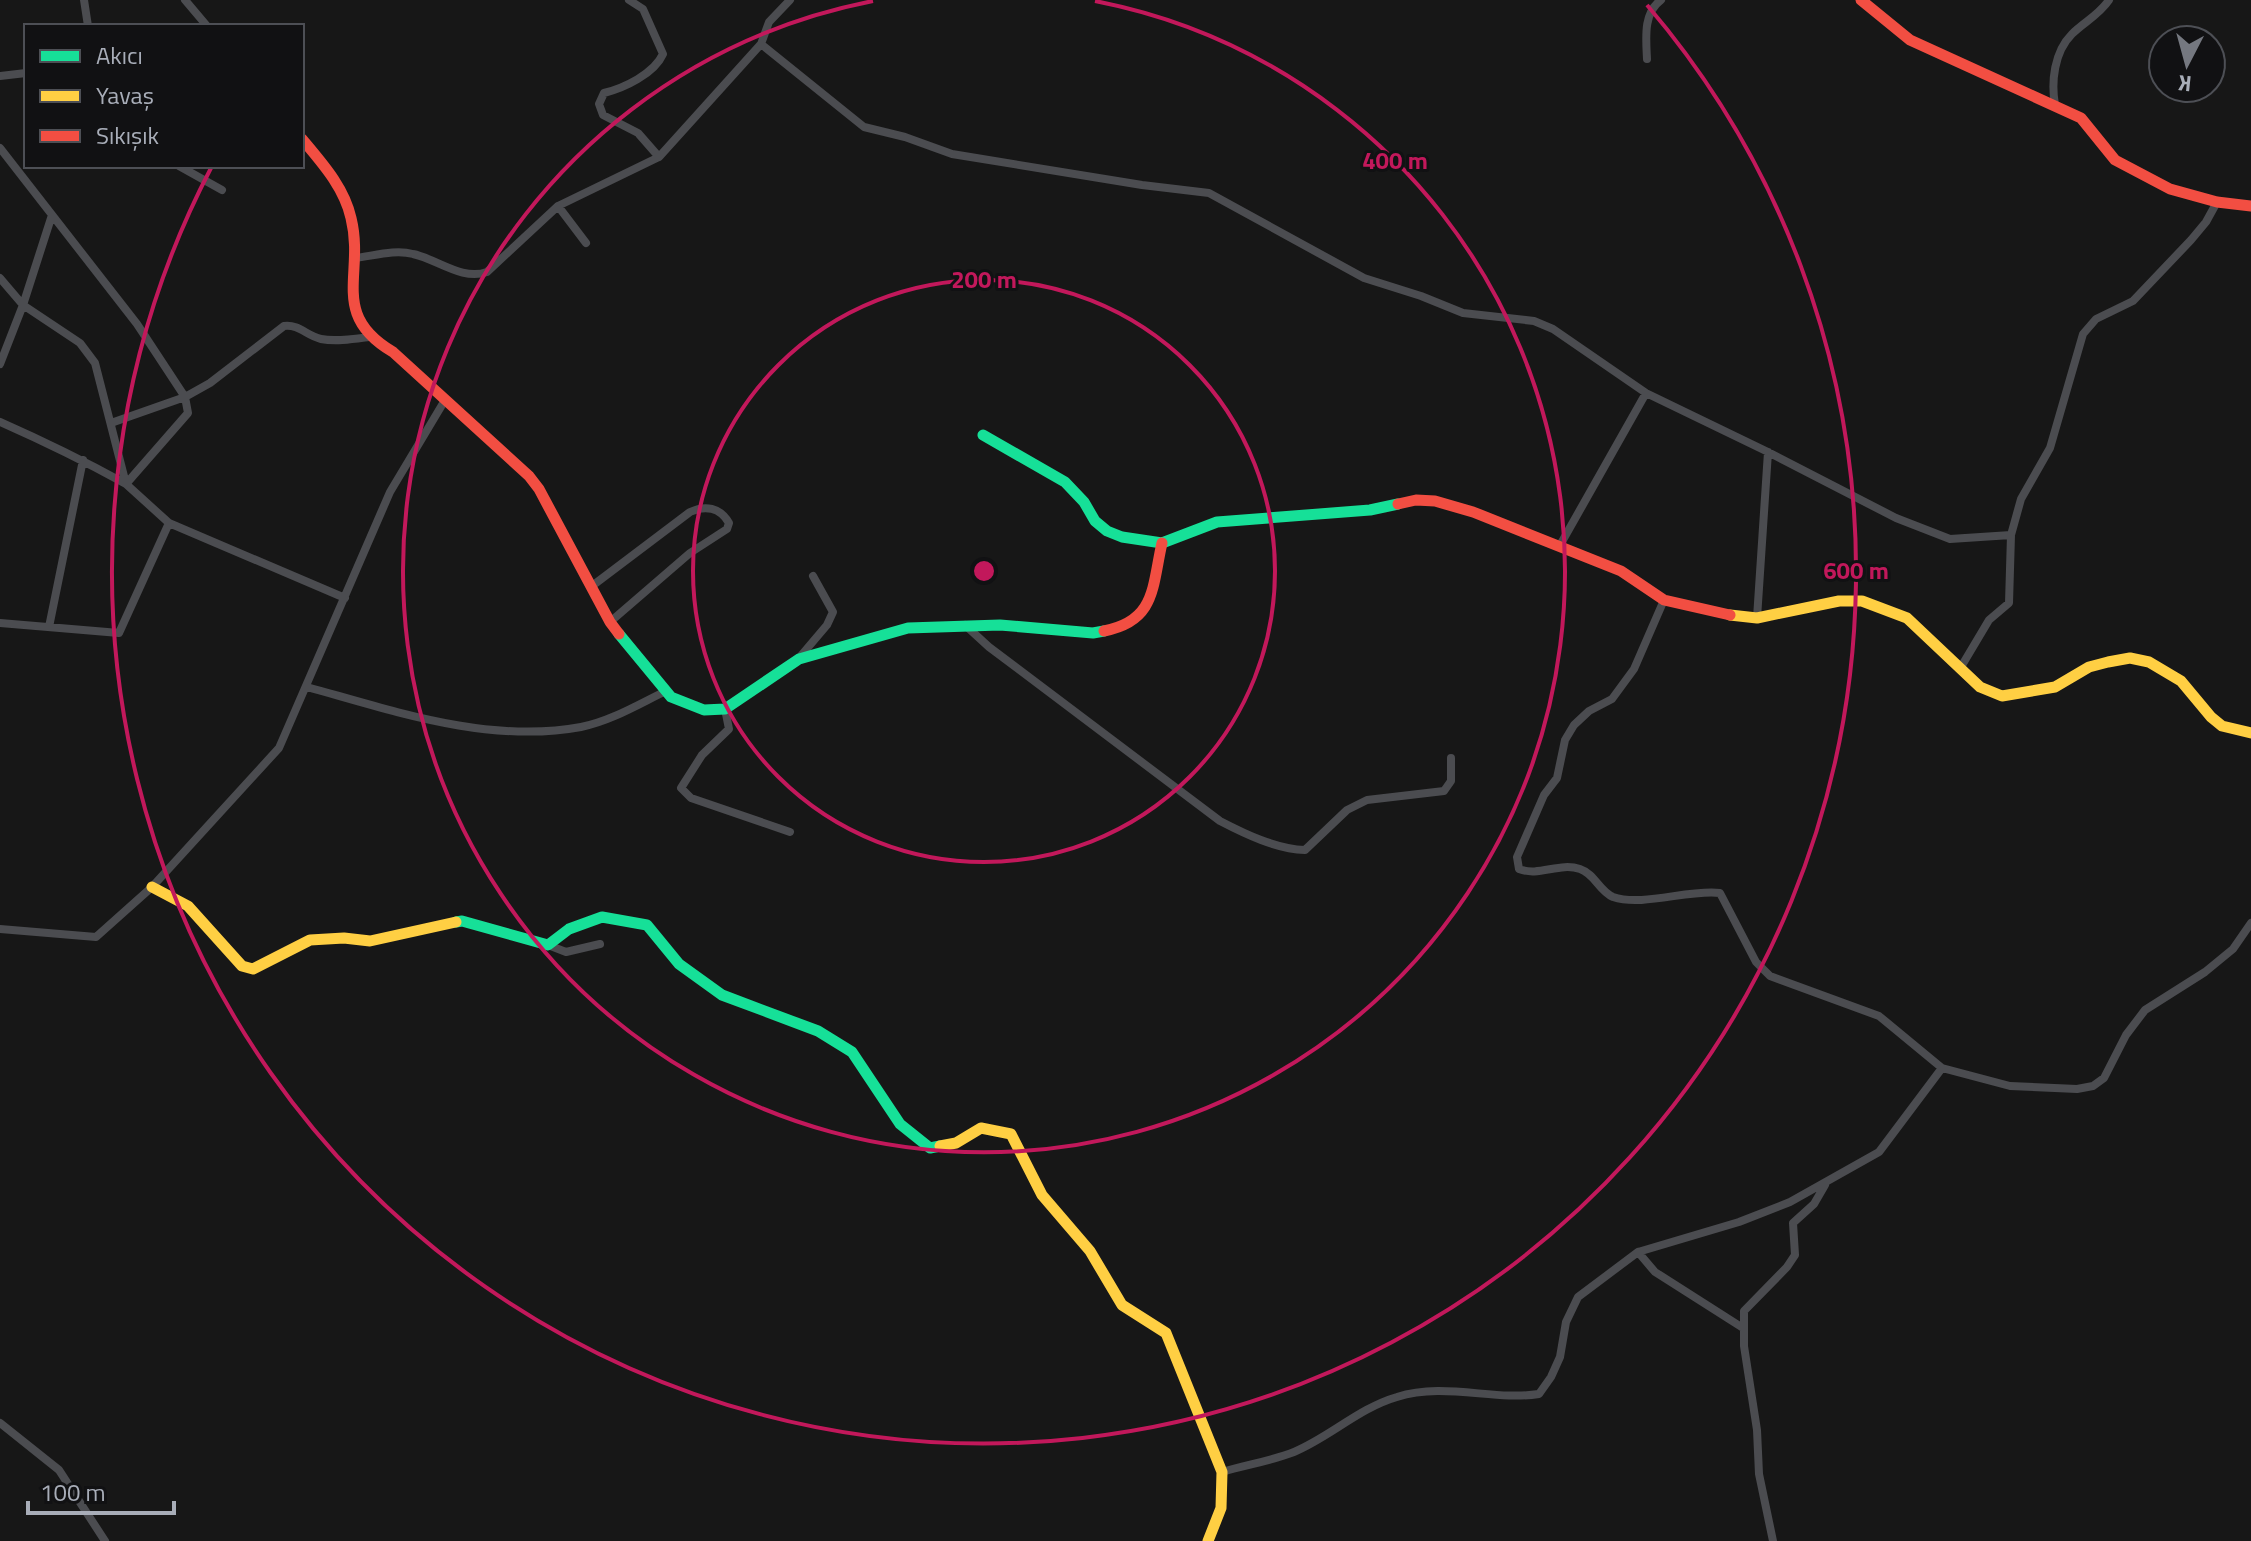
<svg xmlns="http://www.w3.org/2000/svg" width="2251" height="1541" font-family="'Titillium Web',sans-serif">
<rect width="100%" height="100%" fill="#171717"/>
<g fill="none" stroke-linecap="round" stroke-linejoin="round">
<!-- street -->
<path stroke="#4b4c50" stroke-width="8" d="M 84,0 L 88,26
M 185,0 L 207,26
M 629,0 L 643,9 L 663,54 C 654,74 624,88 604,93 L 599,104 L 603,115 L 638,133 L 659,157
M 761,44 L 864,127 L 905,137 L 952,154 L 1142,185 L 1209,193 L 1364,278 L 1421,296 L 1463,313 L 1534,321 L 1553,329 L 1646,393 L 1768,452 L 1896,518 L 1950,539 L 2011,535
M 1647,59 C 1646,38 1643,13 1661,0
M 0,76 L 26,73
M 2055,105 C 2051,82 2054,52 2072,34 C 2084,22 2099,15 2109,0
M 0,148 L 137,324 L 185,397 L 188,413 L 126,484 L 169,523 L 345,598
M 179,166 L 222,190
M 558,206 L 586,243
M 355,258 C 373,256 395,249 413,254 C 437,259 462,281 487,272 L 558,206 L 659,157 L 761,44 L 769,22 L 790,0
M 0,278 L 23,305 L 80,343 L 95,363 L 126,484 C 84,461 43,441 0,422
M 0,364 L 23,305 L 52,215
M 111,423 L 185,397 L 210,383 L 284,326 C 299,324 307,336 321,339 C 336,342 354,339 369,337
M 1559,547 L 1646,393
M 592,586 L 690,512 C 705,505 720,507 729,523 L 727,529 L 690,553 L 610,622
M 1664,600 L 1634,669 L 1612,699 L 1589,711 L 1574,725 L 1565,740 L 1557,778 L 1544,795 L 1517,857 L 1519,869 C 1539,877 1559,862 1580,869 C 1595,874 1599,891 1613,897 C 1643,907 1689,889 1720,893 L 1756,962 L 1770,976 L 1879,1016 L 1942,1068 L 2010,1086 L 2077,1089 L 2093,1086 L 2104,1078 L 2126,1035 L 2145,1010 L 2205,972 L 2233,949 L 2251,923
M 1757,618 L 1768,452
M 0,623 L 119,633 L 169,523
M 965,625 L 989,647 L 1220,821 C 1245,834 1276,849 1305,850 L 1347,810 L 1367,800 L 1444,791 L 1451,781 L 1451,758
M 49,627 L 83,460
M 799,658 L 827,625 L 833,612 L 813,576
M 1961,667 L 1989,620 L 2009,603 L 2011,535 L 2021,499 L 2050,448 L 2083,334 L 2096,319 L 2133,301 L 2191,240 L 2206,222 L 2217,202
M 307,687 C 394,711 489,744 581,727 C 611,721 639,704 666,691
M 725,709 L 729,729 L 702,755 L 681,788 L 691,798 L 790,832
M 0,929 L 96,937 L 152,887 L 279,748 L 390,492 L 445,400
M 548,945 L 566,952 L 600,944
M 1638,1252 L 1655,1272 L 1743,1328
M 0,1423 L 59,1470 L 105,1541
M 1222,1472 C 1245,1465 1271,1461 1294,1452 C 1330,1437 1359,1408 1397,1397 C 1444,1382 1494,1401 1539,1394 L 1551,1377 L 1560,1357 L 1566,1322 L 1578,1297 L 1638,1252 L 1739,1222 L 1790,1202 L 1879,1152 L 1942,1068
M 1773,1541 L 1759,1474 L 1757,1430 L 1744,1346 L 1744,1311 L 1787,1267 L 1795,1255 L 1793,1223 L 1814,1204 L 1825,1185"/>
<!-- fast -->
<path stroke="#16e098" stroke-width="11" d="M 983,435 L 1065,482 L 1084,502 L 1095,521 L 1107,531 L 1122,537 L 1162,543 L 1217,522 L 1370,510 L 1398,504
M 619,634 L 671,697 L 704,710 L 725,709 L 799,659 L 908,628 L 1000,625 L 1093,633 L 1104,631
M 456,922 L 462,921 L 548,945 L 569,929 L 602,917 L 647,925 L 679,964 L 722,995 L 818,1031 L 852,1052 L 900,1124 L 930,1148 L 940,1146"/>
<!-- slow -->
<path stroke="#ffcf43" stroke-width="11" d="M 1730,615 L 1757,618 L 1839,601 L 1862,601 L 1907,618 L 1980,687 L 2002,696 L 2055,687 L 2089,667 L 2108,662 L 2130,658 L 2149,662 L 2181,681 L 2211,717 L 2222,726 L 2251,733
M 152,887 L 188,906 L 242,966 L 253,969 L 310,940 L 344,938 L 370,941 L 456,922
M 940,1146 L 956,1143 L 981,1128 L 1011,1134 L 1042,1195 L 1090,1251 L 1122,1305 L 1166,1333 L 1222,1472 L 1221,1508 L 1208,1541"/>
<!-- jam -->
<path stroke="#f24e42" stroke-width="11" d="M 1861,0 L 1910,40 L 2081,118 L 2115,160 L 2170,189 L 2217,202 L 2251,206
M 302,139 C 322,163 344,187 351,218 C 365,275 329,314 393,352 L 529,476 L 539,489 L 610,622 L 619,634
M 1398,504 L 1416,500 L 1435,501 L 1473,512 L 1621,571 L 1664,600 L 1730,615
M 1104,631 C 1156,621 1152,587 1162,543"/>
</g>
<!-- distance rings -->
<g fill="none" stroke="#c2185b" stroke-width="4">
<circle cx="984" cy="571" r="291"/>
<path d="M1095 1A581 581 0 1 1 873 1"/>
<path d="M1647 5A872 872 0 1 1 211 168"/>
</g>
<circle cx="984" cy="571" r="12" fill="#c2185b" stroke="#111113" stroke-width="4"/>
<g font-size="24" text-anchor="middle" font-weight="bold" fill="#c2185b" stroke="#111113" stroke-width="6" stroke-linejoin="round" paint-order="stroke">
<text x="1395" y="169">400 m</text>
<text x="984" y="288">200 m</text>
<text x="1856" y="579">600 m</text>
</g>
<!-- legend -->
<rect x="24" y="24" width="280" height="144" fill="#111113" stroke="#4d4f55" stroke-width="2"/>
<rect x="40" y="50" width="40" height="12" fill="#16e098" stroke="#4d4f55" stroke-width="2"/>
<text x="96" y="64" font-size="24" fill="#a8adb8">Akıcı</text>
<rect x="40" y="90" width="40" height="12" fill="#ffcf43" stroke="#4d4f55" stroke-width="2"/>
<text x="96" y="104" font-size="24" fill="#a8adb8">Yavaş</text>
<rect x="40" y="130" width="40" height="12" fill="#f24e42" stroke="#4d4f55" stroke-width="2"/>
<text x="96" y="144" font-size="24" fill="#a8adb8">Sıkışık</text>
<!-- north arrow -->
<g transform="translate(2187 64) rotate(186)"><circle r="38" fill="#111113" stroke="#4d4f55" stroke-width="2"/>
<path d="M0-6L14 30L0 20L-14 30Z" fill="#757880"/>
<text y="-12" font-size="22" font-weight="bold" text-anchor="middle" fill="#a8adb8">K</text>
</g>
<!-- scale -->
<path d="M28 1501v12h146v-12" fill="none" stroke="#a8adb8" stroke-width="4"/>
<text x="40" y="1501" font-size="24" fill="#a8adb8" stroke="#111113" stroke-width="6" paint-order="stroke">100 m</text>
</svg>
